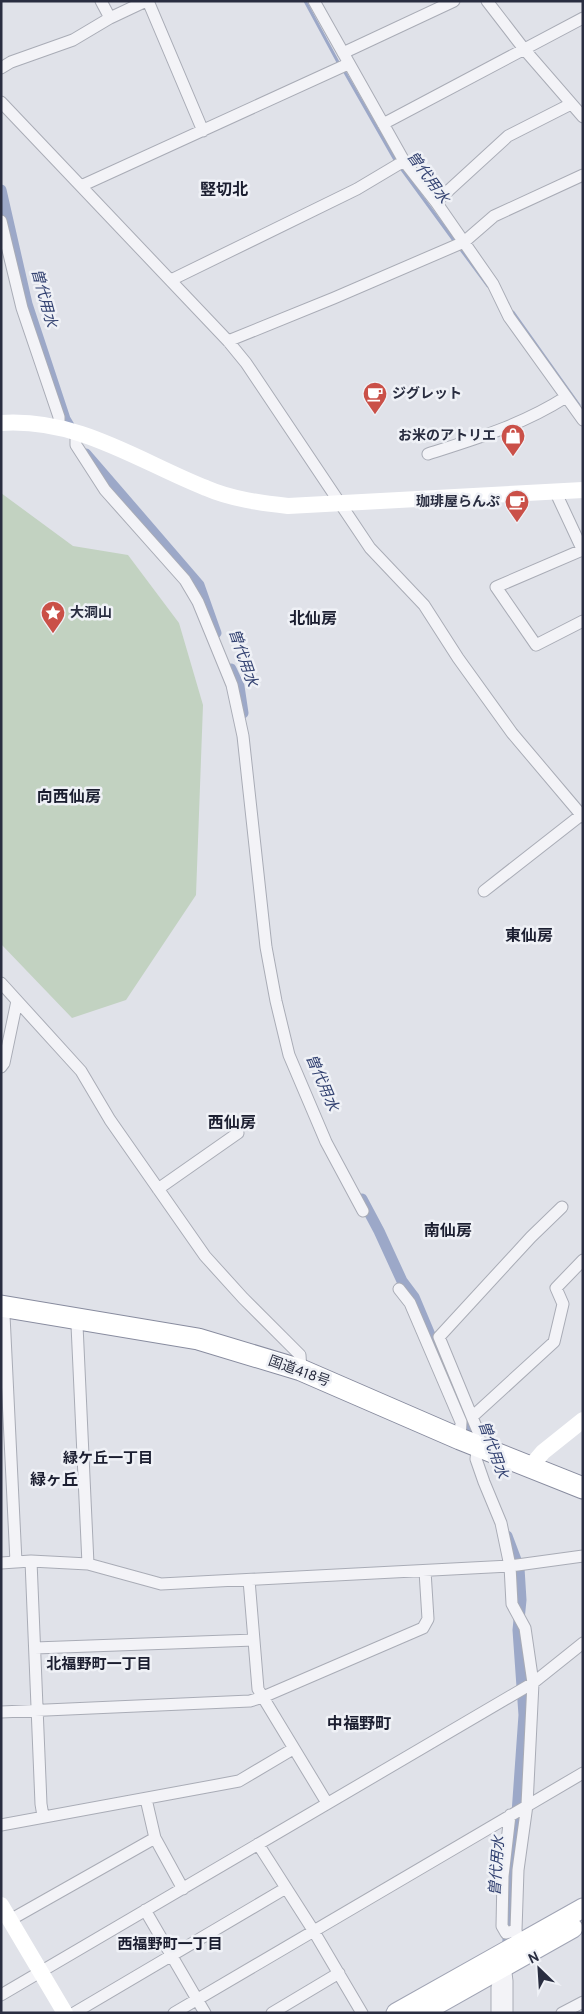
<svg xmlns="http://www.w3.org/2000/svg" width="584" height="2014" font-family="Overpass,'Noto Sans JP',sans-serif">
<rect width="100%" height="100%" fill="#e0e2e9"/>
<!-- green -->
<path fill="#c2d2c1" d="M 1,493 L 73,546 L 128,555 L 179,623 L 203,705 L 196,895 L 126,1000 L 72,1018 L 1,944 Z"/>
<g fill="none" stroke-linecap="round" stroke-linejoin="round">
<!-- stream -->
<path stroke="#9ca8c8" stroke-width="3" d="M 305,1 L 339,64
M 343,69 L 395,160 L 455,242
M 459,247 L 488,286
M 513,312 L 579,405"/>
<!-- canal -->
<path stroke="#9ca8c8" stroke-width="11" d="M 1,190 L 27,304 L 65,419 L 74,434
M 86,454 L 199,585 L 216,633
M 231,669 L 239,686 L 243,713
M 362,1199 L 379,1231 L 402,1281 L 414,1297 L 462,1411 L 475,1446
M 507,1954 L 524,1715 L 518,1630 L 521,1600 L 519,1568 L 507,1536"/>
<defs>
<path id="street" d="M 101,1 L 110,18
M 148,1 L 203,131
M 314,1 L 404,161 L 436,202 L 493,284 L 509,317 L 583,420
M 487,1 L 524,49 L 583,117
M 343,53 L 454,1
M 1,68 L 11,62 L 73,40 L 110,18 L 146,1
M 1,102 L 228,341 L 246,363 L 370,548 L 424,605 L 458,658 L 512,733 L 583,817
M 383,124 L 583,18
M 81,186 L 348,64
M 436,202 L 508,136 L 571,104
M 1,221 L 22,308 L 59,417 L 59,427
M 171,280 L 357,189 L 404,161
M 228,341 L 334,298 L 464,242 L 494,216 L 583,175
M 76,432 L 76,445 L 105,490 L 185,580 L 198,602 L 232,685 L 243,736 L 266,947 L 276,1001 L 289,1055 L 326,1142 L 363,1211
M 428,454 C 478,438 522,425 566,397
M 555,491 L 583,551
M 582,550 L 496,587 L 536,645 L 583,621
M 484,891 L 581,815
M 1,983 L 81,1071 L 110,1120 L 205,1256 L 243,1298 L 300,1355 L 301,1370
M 1,1067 L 4,1063 L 17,1001
M 158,1189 L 238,1133
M 399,1289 L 410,1303 L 461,1422 L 460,1439
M 6,1307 L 4,1315 L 16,1562
M 79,1319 L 77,1325 L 88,1564
M 472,1417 L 554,1342 L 563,1304 L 556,1288 L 583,1260
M 31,1561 L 41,1804 L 43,1816
M 1,1563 L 31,1561 L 88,1564 L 161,1584 L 510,1566 L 583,1556
M 249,1580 L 258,1689 L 327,1803
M 35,1648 L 254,1640
M 1,1712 L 250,1701 L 263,1697 L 423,1628 L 428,1619 L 425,1571
M 146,1799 L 155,1838 L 183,1889
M 510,1815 L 503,1876 L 502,1926 L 506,1933 L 516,1930 L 517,1936
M 1,1825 L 239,1781 L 293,1749
M 258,1844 L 313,1930 L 362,2013
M 145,1910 L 205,2013
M 10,1920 L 155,1838
M 516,1930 L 518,1870 L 527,1805 L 533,1683 L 525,1628 L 512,1604 L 510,1566 L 501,1523 L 484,1482 L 476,1459 L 479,1434 L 439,1337 L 531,1237 L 562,1207
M 505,1965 L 507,1981 L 507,2013
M 1,1995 L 533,1683 L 583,1643
M 74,2013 L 286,1888
M 174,2013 L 583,1773
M 272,2013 L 339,1973
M 497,2013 L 497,1987 L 507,1981
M 562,2013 L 583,2002"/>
<path id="primary" d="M 396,2013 L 583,1908
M 422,2013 L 573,1928"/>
<path id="highway" d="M 1,1306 L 198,1339 L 301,1370 L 460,1439 L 583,1488"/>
</defs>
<!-- street casing -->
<use href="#street" stroke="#a9acb6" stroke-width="13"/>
<!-- primary casing -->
<use href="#primary" stroke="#a0a4b4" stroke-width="21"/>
<!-- highway casing -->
<use href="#highway" stroke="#888c9f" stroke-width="23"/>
<!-- street -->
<use href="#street" stroke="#f3f3f7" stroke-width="11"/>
<!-- secondary -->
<path stroke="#fff" stroke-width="16" d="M 1,423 C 79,418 138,461 206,488 C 231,499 261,503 288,506 L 583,490
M 531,1466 L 543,1452 L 583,1420
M 1,1905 L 65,2013"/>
<!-- primary -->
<use href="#primary" stroke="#fff" stroke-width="19"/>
<!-- highway -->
<use href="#highway" stroke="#fff" stroke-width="21"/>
</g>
<!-- icons -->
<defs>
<symbol id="cafe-pin" viewBox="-11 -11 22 30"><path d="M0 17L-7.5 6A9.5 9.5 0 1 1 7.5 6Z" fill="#ca5048" stroke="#eff1f6"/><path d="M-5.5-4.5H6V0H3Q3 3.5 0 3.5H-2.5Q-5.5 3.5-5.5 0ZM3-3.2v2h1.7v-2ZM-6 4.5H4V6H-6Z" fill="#fff"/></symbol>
<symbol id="shop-pin" viewBox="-11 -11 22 30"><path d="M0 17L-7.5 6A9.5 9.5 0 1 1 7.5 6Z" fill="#ca5048" stroke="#eff1f6"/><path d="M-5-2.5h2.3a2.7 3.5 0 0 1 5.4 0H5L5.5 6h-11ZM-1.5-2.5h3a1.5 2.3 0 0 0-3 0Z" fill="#fff"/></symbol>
<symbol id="sight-pin" viewBox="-11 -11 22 30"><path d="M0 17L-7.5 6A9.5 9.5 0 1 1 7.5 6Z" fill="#ca5048" stroke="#eff1f6"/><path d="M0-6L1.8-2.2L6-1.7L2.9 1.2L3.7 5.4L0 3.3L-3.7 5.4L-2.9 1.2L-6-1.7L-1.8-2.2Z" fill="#fff"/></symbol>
</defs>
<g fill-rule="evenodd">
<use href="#cafe-pin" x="361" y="380" width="28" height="38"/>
<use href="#shop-pin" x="499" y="422" width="28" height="38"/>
<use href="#cafe-pin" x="503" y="488" width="28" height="38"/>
<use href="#sight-pin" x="39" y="599" width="28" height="38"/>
</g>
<g text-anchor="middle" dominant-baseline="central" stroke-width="5" stroke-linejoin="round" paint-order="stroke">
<!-- poi labels -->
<g font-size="14" font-weight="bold" fill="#292d40" stroke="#eff1f6" text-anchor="start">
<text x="392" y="394">ジグレット</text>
<text x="496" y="436" text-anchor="end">お米のアトリエ</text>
<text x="500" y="502" text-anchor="end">珈琲屋らんぷ</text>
<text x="70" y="613">大洞山</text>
</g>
<!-- street labels -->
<g font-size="14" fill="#292d40" stroke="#eff1f6">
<text transform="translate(299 1372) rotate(20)">国道418号</text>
</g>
<!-- water labels -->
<g font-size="15" font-style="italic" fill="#344372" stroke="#eff1f6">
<text transform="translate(427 178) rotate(54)">曽代用水</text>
<text transform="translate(43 298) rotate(75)">曽代用水</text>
<text transform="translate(242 658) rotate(71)">曽代用水</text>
<text transform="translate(321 1083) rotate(67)">曽代用水</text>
<text transform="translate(492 1450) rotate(70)">曽代用水</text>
<text transform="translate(498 1866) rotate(-86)">曽代用水</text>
</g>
<!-- neighbourhood labels -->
<g font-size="15" font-weight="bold" fill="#1b1e30" stroke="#eff1f6">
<text x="108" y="1459">緑ケ丘一丁目</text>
<text x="99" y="1665">北福野町一丁目</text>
<text x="170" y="1945">西福野町一丁目</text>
</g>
<!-- quarter labels -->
<g font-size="16" font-weight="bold" fill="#1b1e30" stroke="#eff1f6">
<text x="224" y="191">竪切北</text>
<text x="313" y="620">北仙房</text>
<text x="69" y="798">向西仙房</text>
<text x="529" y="937">東仙房</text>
<text x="232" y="1124">西仙房</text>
<text x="448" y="1232">南仙房</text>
<text x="54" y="1481">緑ヶ丘</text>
<text x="359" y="1725">中福野町</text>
</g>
</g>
<!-- border -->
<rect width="584" height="2014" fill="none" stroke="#292d40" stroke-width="5"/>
<!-- north arrow -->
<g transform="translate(539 1969) rotate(335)" stroke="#eff1f6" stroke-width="4" paint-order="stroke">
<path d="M0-4L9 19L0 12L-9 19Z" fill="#292d40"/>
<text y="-8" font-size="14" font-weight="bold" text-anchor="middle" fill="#292d40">N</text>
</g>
</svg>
